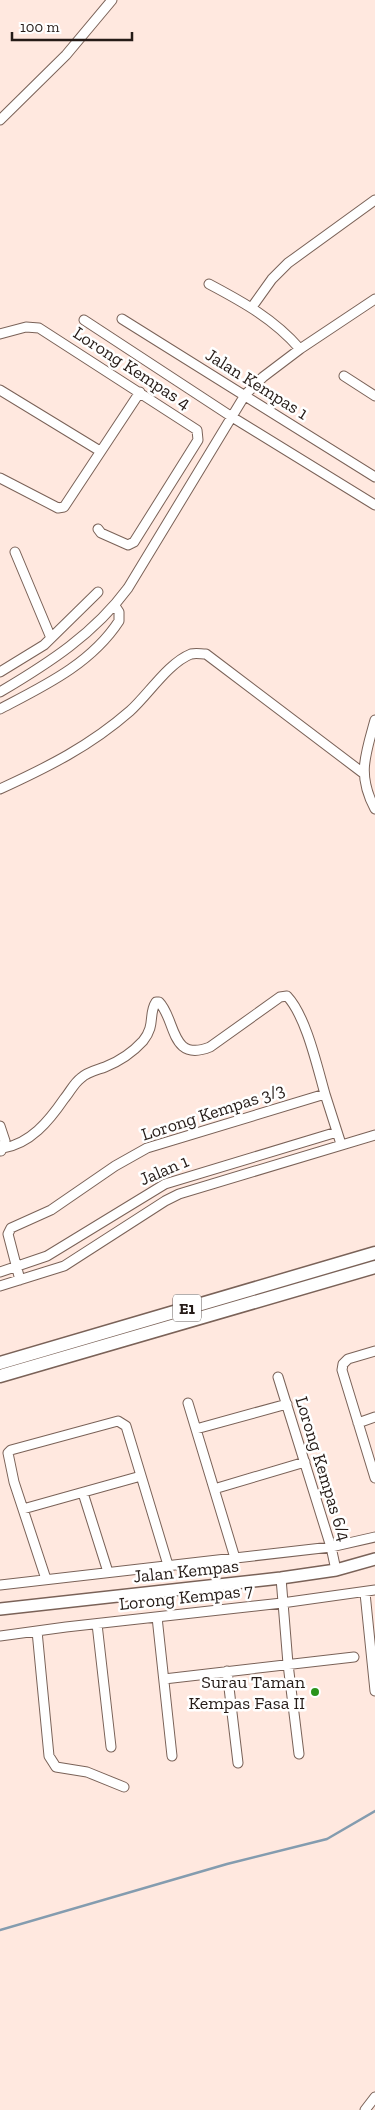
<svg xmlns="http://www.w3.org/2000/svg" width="375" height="2110" font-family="'Zilla Slab',serif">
<rect width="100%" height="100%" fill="#ffe8df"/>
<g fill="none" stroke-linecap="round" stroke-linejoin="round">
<!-- stream -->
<path stroke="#849caf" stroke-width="2.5" d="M 0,1930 L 227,1864 L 327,1839 L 375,1811"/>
<defs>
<path id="minor" d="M 0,120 L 66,55 L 112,0
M 209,284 C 243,302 274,319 300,349
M 252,307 L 272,279 L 288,263 L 375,200
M 122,319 L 375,477
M 84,320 L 232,417 L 375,505
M 0,334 L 26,327 L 39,328 L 197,430 L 198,440 L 134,542 L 128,545 L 101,533 L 98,529
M 344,376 L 375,396
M 0,390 L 100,451
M 0,478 L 58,508 L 64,507 L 140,392
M 15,552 L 51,638
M 0,672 L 44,645 L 98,592
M 0,692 C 49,663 94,634 128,588 L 245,395 L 263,377 L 300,349 L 375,299
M 0,709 C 44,686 91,664 119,621 L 119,612 L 115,606
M 375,720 C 365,756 357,775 375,809
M 0,789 C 48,767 90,746 130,711 C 148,695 168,663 191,654 C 196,653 201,654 206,654 L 363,773
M 0,1126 L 5,1141 L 1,1151
M 3,1148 C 30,1144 49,1121 64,1099 C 70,1092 74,1083 81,1078 C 87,1072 97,1070 105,1067 C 120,1061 132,1053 143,1041 C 156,1025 148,1014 156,1002 L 159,1002 C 176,1019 170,1063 210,1047 L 280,997 L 287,996 C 306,1016 317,1066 325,1094
M 0,1272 L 47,1256 L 165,1184 L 337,1132
M 20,1280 L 8,1234 L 11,1228 L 51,1210 L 115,1166 L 147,1148 L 325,1094 L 341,1144
M 0,1286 L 64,1266 L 165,1201 L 179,1194 L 375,1135
M 375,1351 L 348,1359 L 343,1364 L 342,1370 L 375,1478
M 278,1377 L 331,1547 L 336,1570
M 188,1403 L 235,1558
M 358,1423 L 375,1417
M 196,1429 L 287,1404
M 214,1489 L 305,1462
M 83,1493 L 108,1572
M 23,1509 L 141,1476
M 281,1578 L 288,1664 L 299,1754
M 46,1579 L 14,1482 L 8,1453 L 11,1450 L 118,1421 L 126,1426 L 168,1565
M 0,1585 L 331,1547 L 375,1537
M 365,1593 L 375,1691
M 157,1617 L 172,1756
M 97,1624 L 111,1747
M 37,1631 L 49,1756 L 56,1767 L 87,1772 L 124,1787
M 0,1636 L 66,1627 L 282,1603 L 375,1590
M 227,1671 L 238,1763
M 164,1679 L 354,1657
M 365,2110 L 375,2097"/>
<path id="major" d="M 0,1609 L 281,1578 L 336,1570 L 375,1559"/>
<path id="highway" d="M 0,1363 L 375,1253
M 0,1376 L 375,1267"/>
</defs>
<!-- minor casing -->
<use href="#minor" stroke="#7a6258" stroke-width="11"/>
<!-- major casing -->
<use href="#major" stroke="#7a6258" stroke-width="14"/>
<!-- highway casing -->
<use href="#highway" stroke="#7a6258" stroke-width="15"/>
<!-- minor -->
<use href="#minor" stroke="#fff" stroke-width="9"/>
<!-- major -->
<use href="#major" stroke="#fff" stroke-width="11"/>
<!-- highway -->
<use href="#highway" stroke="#fff" stroke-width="12"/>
</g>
<!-- markers -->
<circle fill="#2a941c" stroke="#fff" stroke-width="2" cx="315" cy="1692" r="5"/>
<g text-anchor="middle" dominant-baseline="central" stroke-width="5" stroke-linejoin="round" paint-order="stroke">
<!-- shield labels -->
<rect fill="#fff" stroke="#665f5d" stroke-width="1" x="173" y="1294.5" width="28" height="27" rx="4"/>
<g font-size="16" font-weight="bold" fill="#251b17">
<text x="187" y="1308">E1</text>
</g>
<!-- street labels -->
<g font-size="18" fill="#251b17" stroke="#fff">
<text transform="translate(132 368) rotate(33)">Lorong Kempas 4</text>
<text transform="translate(257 384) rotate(32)">Jalan Kempas 1</text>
<text transform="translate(213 1112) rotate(-18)">Lorong Kempas 3/3</text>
<text transform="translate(164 1170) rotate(-23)">Jalan 1</text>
<text transform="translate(323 1469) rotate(73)">Lorong Kempas 6/4</text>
<text transform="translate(186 1571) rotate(-6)">Jalan Kempas</text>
<text transform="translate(186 1597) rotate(-6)">Lorong Kempas 7</text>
</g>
<!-- poi labels -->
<g font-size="18" fill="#251b17" stroke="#fff" text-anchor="end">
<text x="305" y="1682">Surau Taman<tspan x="305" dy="21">Kempas Fasa II</tspan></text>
</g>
</g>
<!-- scale -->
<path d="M12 32v8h120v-8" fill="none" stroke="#251b17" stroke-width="2.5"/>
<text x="20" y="32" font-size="15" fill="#251b17" stroke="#ffffff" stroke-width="4" paint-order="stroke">100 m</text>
</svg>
